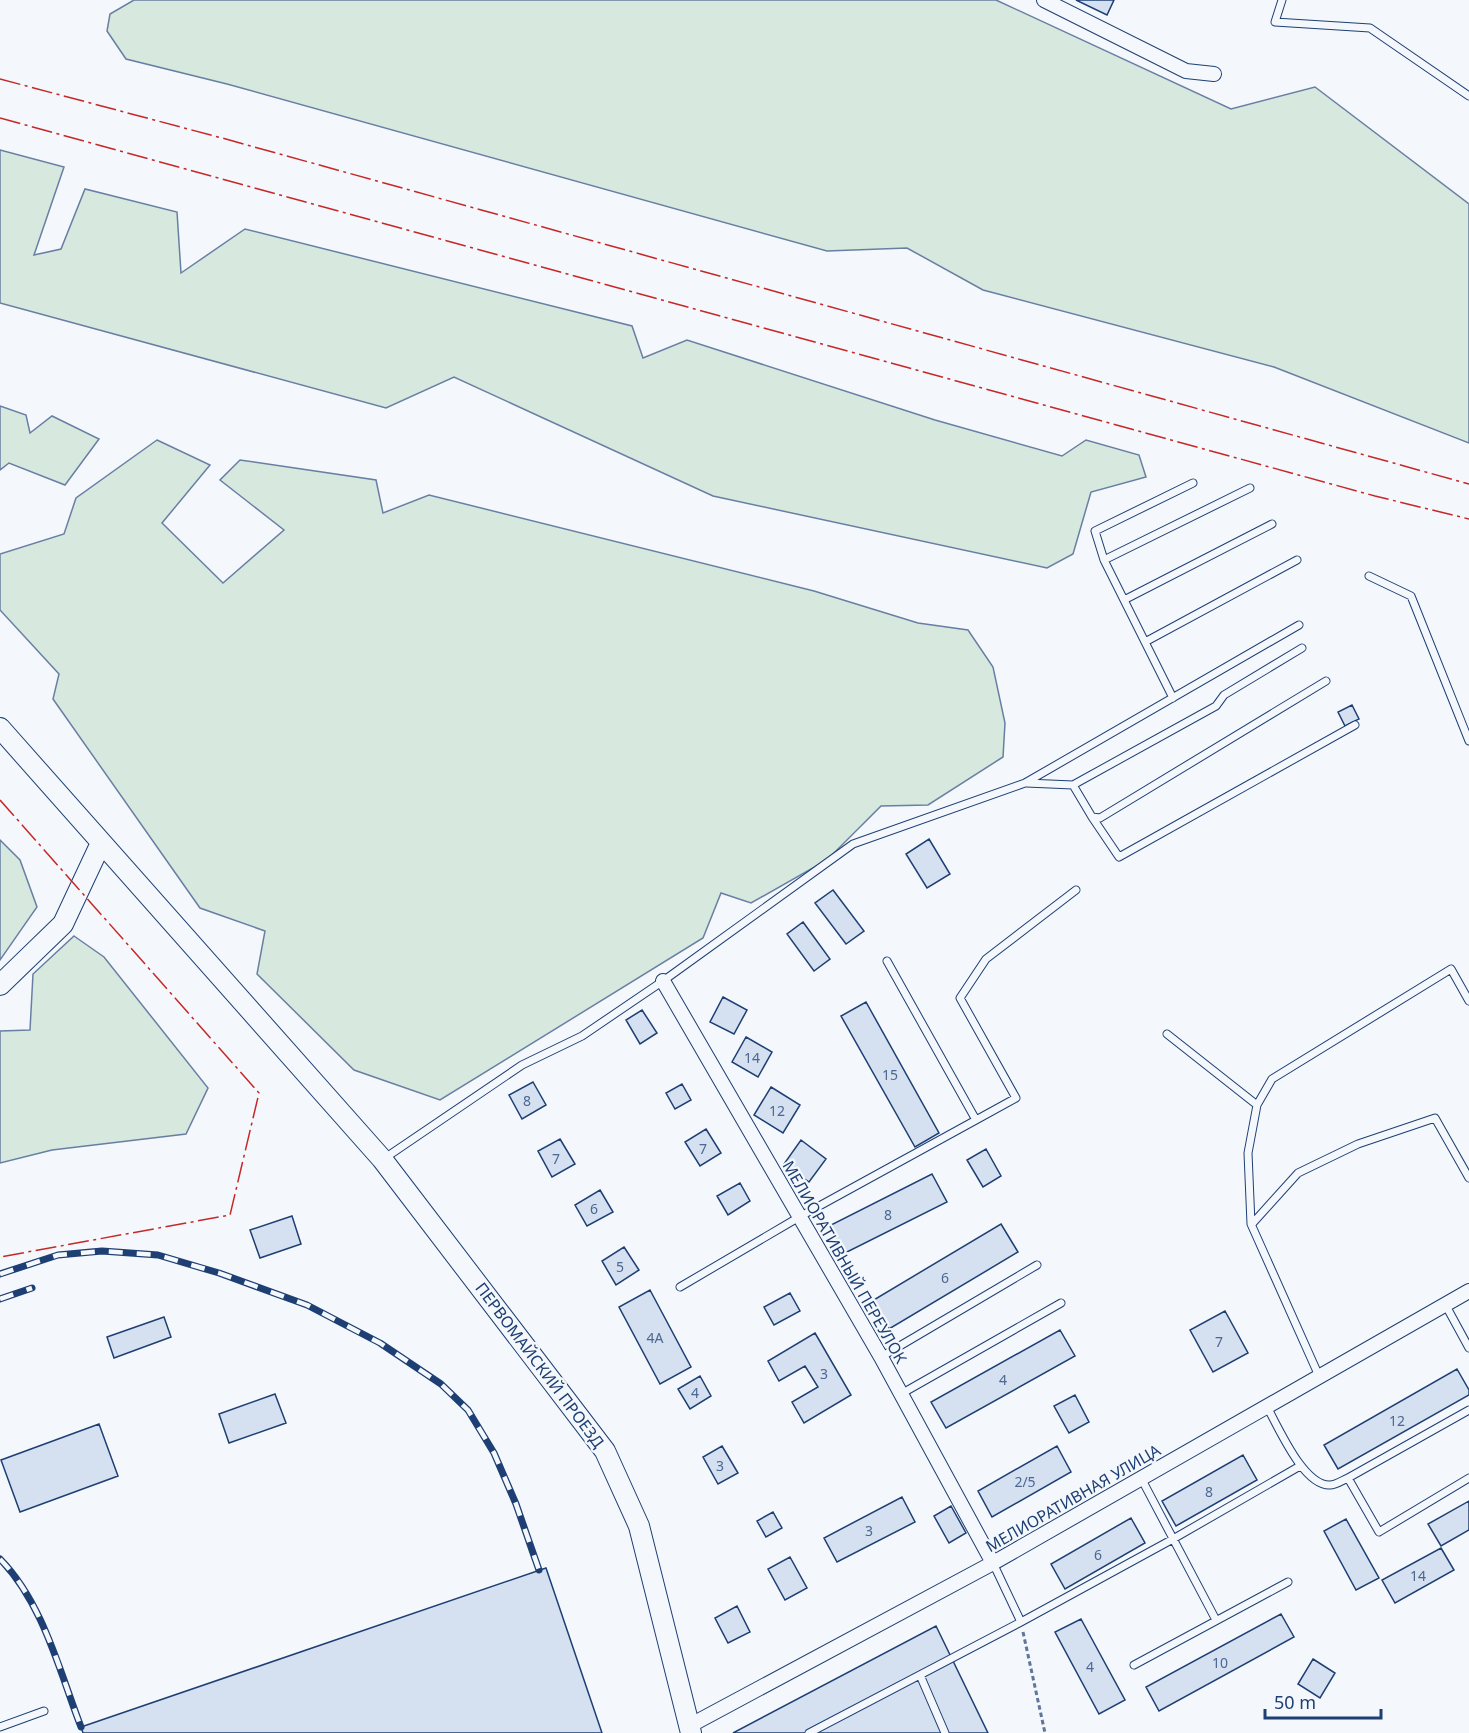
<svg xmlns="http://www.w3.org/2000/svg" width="1469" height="1733" font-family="'Noto Sans',sans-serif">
<rect width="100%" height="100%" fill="#f4f7fb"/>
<!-- green -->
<path fill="#d7e8df" stroke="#687fa3" stroke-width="1.5" d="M 134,0 L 996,0 L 1231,109 L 1315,87 L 1469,204 L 1469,443 L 1274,367 L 983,290 L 907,248 L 827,251 L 227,84 L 126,59 L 107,31 L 110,14 Z
M 0,150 L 64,167 L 34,255 L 61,249 L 85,189 L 177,212 L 181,273 L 245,229 L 632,326 L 643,358 L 687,340 L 935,420 L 1062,456 L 1086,440 L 1139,455 L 1146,477 L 1091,492 L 1073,554 L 1047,568 L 713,496 L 454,377 L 386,408 L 0,303 Z
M 0,406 L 26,415 L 30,433 L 52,416 L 99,439 L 65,485 L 9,463 L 0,470 Z
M 157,440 L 210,465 L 162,523 L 223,583 L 284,530 L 220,480 L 240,460 L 376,480 L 383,513 L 429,495 L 814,591 L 918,623 L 968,630 L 993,667 L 1005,723 L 1003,757 L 928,805 L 881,806 L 827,860 L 751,903 L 721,893 L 703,938 L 440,1100 L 354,1070 L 257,974 L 265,931 L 200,908 L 53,699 L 59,674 L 0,610 L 0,554 L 64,534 L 76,498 Z
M 0,840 L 20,860 L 37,907 L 0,960 Z
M 74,936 L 104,957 L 208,1088 L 186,1134 L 52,1150 L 0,1163 L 0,1031 L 30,1030 L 33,974 Z"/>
<!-- building -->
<path fill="#d5e0f0" stroke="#1d3f73" stroke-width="1.5" d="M 1076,0 L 1114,0 L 1107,15 Z
M 1352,705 L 1359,719 L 1345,726 L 1338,712 Z
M 929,839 L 950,874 L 927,888 L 906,854 Z
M 833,890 L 864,931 L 846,944 L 815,903 Z
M 803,922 L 830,959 L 814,971 L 787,934 Z
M 723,997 L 747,1010 L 734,1034 L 710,1022 Z
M 866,1002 L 939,1133 L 915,1147 L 841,1016 Z
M 642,1010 L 657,1033 L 640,1044 L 626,1020 Z
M 746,1037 L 772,1052 L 758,1077 L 732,1062 Z
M 533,1082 L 546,1105 L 522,1119 L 509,1095 Z
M 682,1084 L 691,1100 L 675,1109 L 666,1093 Z
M 771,1087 L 800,1105 L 783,1133 L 754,1115 Z
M 706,1129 L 721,1153 L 700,1166 L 685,1142 Z
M 560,1139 L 575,1164 L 552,1177 L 538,1151 Z
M 801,1140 L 826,1159 L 809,1182 L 784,1164 Z
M 986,1149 L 1001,1176 L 983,1187 L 967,1160 Z
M 932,1174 L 947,1202 L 843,1254 L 829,1226 Z
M 740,1183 L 750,1201 L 728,1215 L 717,1196 Z
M 600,1190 L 613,1212 L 587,1226 L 575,1205 Z
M 292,1216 L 301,1244 L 260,1258 L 250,1230 Z
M 1001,1224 L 1018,1252 L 889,1329 L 872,1301 Z
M 624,1247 L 639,1270 L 616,1285 L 602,1261 Z
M 650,1290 L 691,1367 L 660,1384 L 619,1307 Z
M 790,1293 L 800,1311 L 774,1325 L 764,1307 Z
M 1225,1311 L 1248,1353 L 1213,1372 L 1190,1330 Z
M 164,1317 L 171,1337 L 114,1358 L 107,1337 Z
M 1060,1330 L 1075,1356 L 946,1428 L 931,1402 Z
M 815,1333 L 851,1395 L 804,1423 L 792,1402 L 818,1387 L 805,1366 L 779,1381 L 768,1361 Z
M 1457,1369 L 1469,1390 L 1469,1395 L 1338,1469 L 1324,1445 Z
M 700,1376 L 711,1396 L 690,1409 L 678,1389 Z
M 275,1394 L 286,1423 L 229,1443 L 219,1414 Z
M 1075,1395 L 1089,1422 L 1069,1433 L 1054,1406 Z
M 99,1424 L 118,1476 L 20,1512 L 1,1460 Z
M 722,1446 L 738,1473 L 718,1484 L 703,1457 Z
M 1057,1446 L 1071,1472 L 992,1517 L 978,1491 Z
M 1243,1455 L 1257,1480 L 1176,1526 L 1162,1501 Z
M 902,1497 L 915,1522 L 837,1562 L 824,1538 Z
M 1469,1501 L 1469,1530 L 1441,1546 L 1428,1524 Z
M 951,1506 L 966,1533 L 949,1543 L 934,1516 Z
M 773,1512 L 782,1528 L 766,1537 L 757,1521 Z
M 1131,1518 L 1145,1543 L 1065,1589 L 1051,1564 Z
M 1346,1519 L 1379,1578 L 1356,1590 L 1324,1531 Z
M 1441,1548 L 1454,1570 L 1395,1603 L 1382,1580 Z
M 790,1557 L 807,1588 L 785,1600 L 768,1569 Z
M 546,1568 L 602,1733 L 83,1733 L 81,1727 Z
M 737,1606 L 750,1632 L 728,1643 L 715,1618 Z
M 1281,1614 L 1294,1637 L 1159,1711 L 1146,1687 Z
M 1081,1619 L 1125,1700 L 1099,1714 L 1055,1632 Z
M 936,1626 L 988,1733 L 733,1733 Z
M 1313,1659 L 1335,1673 L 1320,1698 L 1298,1684 Z"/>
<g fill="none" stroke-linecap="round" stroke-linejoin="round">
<defs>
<path id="service" d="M 1282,0 L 1275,22 L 1370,28 L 1469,96
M 1104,560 L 1095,531 L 1193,483
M 1369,576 L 1411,596 L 1469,741
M 1124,600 L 1104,560 L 1250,488
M 1145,642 L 1297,560
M 1173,698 L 1124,600 L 1272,524
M 1026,783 L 1073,785 L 1216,706 L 1224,695 L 1302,648
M 1073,785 L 1092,817 L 1100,818 L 1326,681
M 1092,817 L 1119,857 L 1355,725
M 1167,1034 L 1257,1105 L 1248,1153 L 1251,1224 L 1319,1376
M 1257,1105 L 1272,1079 L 1451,969 L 1469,1001
M 976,1120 L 1016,1098 L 960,998 L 986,959 L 1076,890
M 385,1158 L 522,1065 L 582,1036 L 663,981 L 853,844 L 1025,783 L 1299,625
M 1252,1224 L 1298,1173 L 1358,1144 L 1435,1118 L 1469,1178
M 680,1287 L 801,1216 L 976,1120 L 887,961
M 1445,1304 L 1469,1348
M 881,1357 L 1037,1265
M 901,1394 L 1061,1303
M 1266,1405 C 1278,1426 1303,1486 1330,1485 C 1336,1485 1343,1480 1348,1478 L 1469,1410
M 1141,1478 L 1216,1620
M 1348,1478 L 1379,1532 L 1469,1478
M 1021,1622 L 1173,1539 L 1300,1466
M 1134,1665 L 1288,1582
M 920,1675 L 945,1733
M 0,1727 L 44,1711
M 809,1733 L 1021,1622 L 993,1563"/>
<path id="minor" d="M 1044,0 L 1186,71 L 1214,74
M 663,981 L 881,1357 L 993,1563
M 689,1726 L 993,1563 L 1469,1291"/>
<path id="secondary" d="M 0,728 L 382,1159 L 605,1451 L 639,1526 L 691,1733
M 0,985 L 63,924 L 101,843"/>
</defs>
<!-- service casing -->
<use href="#service" stroke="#1d3f73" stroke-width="9"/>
<!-- minor casing -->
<use href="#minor" stroke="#1d3f73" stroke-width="16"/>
<!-- secondary casing -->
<use href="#secondary" stroke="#1d3f73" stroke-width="22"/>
<!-- path -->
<path stroke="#5e769c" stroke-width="3" stroke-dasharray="4.5 3" stroke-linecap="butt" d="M 1023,1632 L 1045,1733"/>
<!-- service -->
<use href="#service" stroke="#f4f7fb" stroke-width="7"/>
<!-- minor -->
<use href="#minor" stroke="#f4f7fb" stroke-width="14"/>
<!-- secondary -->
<use href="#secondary" stroke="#f4f7fb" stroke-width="20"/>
<defs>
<path id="rail" d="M 0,1274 L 58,1255 L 102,1251 L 158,1255 L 219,1273 L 307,1305 L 380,1343 L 441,1384 L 468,1410 L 494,1453 L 516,1504 L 539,1570
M 0,1299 L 32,1288
M 0,1559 C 43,1603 59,1670 81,1727"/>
</defs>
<!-- rail casing -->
<use href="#rail" stroke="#1d3f73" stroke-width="7"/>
<!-- rail -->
<use href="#rail" stroke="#f4f7fb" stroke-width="4.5" stroke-dasharray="14" stroke-linecap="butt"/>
<!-- power -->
<path stroke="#c62828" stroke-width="1.5" stroke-dasharray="21 4.5 3 4.5" stroke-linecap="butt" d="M 0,79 L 222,138 L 1469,484
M 0,118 L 1375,496 L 1469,519
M 0,800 L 259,1093 L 230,1215 L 0,1257"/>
</g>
<g text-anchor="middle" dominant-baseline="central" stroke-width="4.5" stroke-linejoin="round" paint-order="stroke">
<!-- number labels -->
<g font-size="14" fill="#4b6792">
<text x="752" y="1057">14</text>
<text x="890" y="1074">15</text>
<text x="527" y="1100">8</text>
<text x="777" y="1110">12</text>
<text x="703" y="1148">7</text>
<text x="556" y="1158">7</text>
<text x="594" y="1208">6</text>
<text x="888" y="1214">8</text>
<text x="620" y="1266">5</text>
<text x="945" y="1277">6</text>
<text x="655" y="1337">4А</text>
<text x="1219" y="1341">7</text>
<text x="824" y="1373">3</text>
<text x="1003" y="1379">4</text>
<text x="695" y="1392">4</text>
<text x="1397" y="1420">12</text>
<text x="720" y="1465">3</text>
<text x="1025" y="1481">2/5</text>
<text x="1209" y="1491">8</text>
<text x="869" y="1530">3</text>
<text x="1098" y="1554">6</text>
<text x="1418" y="1575">14</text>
<text x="1220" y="1662">10</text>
<text x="1090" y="1666">4</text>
</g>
<!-- street labels -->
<g font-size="16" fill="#1d3f73" stroke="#f4f7fb">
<text transform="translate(845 1262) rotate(60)">МЕЛИОРАТИВНЫЙ ПЕРЕУЛОК</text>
<text transform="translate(540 1365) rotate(53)">ПЕРВОМАЙСКИЙ ПРОЕЗД</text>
<text transform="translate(1073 1498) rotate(-30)">МЕЛИОРАТИВНАЯ УЛИЦА</text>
</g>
</g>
<!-- scale -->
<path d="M1265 1709v9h116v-9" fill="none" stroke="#1d3f73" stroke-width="3"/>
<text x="1274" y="1709" font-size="18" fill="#1d3f73" stroke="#f4f7fb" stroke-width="4.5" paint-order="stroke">50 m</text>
</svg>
